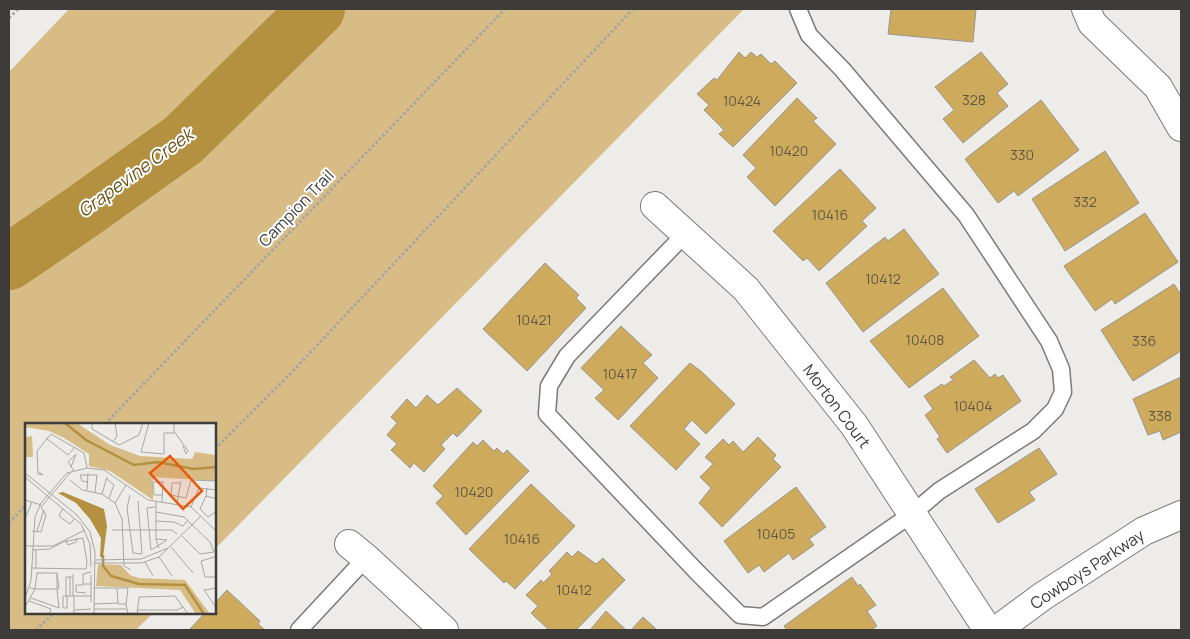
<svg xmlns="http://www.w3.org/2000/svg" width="1190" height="639" font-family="Manrope,sans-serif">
<rect width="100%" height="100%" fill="#eeece9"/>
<!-- green -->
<path fill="#d7bd85" d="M 69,9 L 744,9 L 215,549 L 215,424 L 26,424 L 26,613 L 153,613 L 136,630 L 9,630 L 9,72 Z"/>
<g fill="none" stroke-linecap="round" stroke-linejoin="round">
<!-- river -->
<path stroke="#b39141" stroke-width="56" d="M 9,262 L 82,212 L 183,140 L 317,9"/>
</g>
<!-- building -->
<path fill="#ceab5c" stroke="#979692" d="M 891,9 L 976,9 L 973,42 L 888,34 Z
M 739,52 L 745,58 L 751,52 L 757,57 L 761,54 L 771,64 L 775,61 L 797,83 L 733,147 L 719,134 L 724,130 L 704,110 L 709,105 L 697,94 L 714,78 L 717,80 Z
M 981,52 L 1008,84 L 997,93 L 1008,106 L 963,143 L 943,119 L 954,110 L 935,87 Z
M 797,98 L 817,118 L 813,121 L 836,144 L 775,206 L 747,177 L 756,168 L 743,155 Z
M 1041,100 L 1079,150 L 1018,196 L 1014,191 L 998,203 L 965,159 Z
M 1105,151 L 1139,203 L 1065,251 L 1032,199 Z
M 840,169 L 876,208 L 862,221 L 867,226 L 819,271 L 807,258 L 803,261 L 773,231 Z
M 1145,213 L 1178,262 L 1115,304 L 1112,299 L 1095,311 L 1064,266 Z
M 904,229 L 939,274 L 863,332 L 826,283 L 885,237 L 888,241 Z
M 545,263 L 579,295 L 576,298 L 586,308 L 527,371 L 483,329 Z
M 1174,284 L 1181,295 L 1181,351 L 1133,381 L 1101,330 Z
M 943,288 L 979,336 L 909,388 L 870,341 Z
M 621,326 L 652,355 L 643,363 L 658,378 L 618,420 L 595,398 L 604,390 L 581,368 Z
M 974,360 L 990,378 L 995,374 L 998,378 L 1003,375 L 1021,401 L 947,453 L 937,439 L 940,437 L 925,415 L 933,409 L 924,396 L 942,384 L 944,386 L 953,380 L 950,377 Z
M 690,363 L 702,372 L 735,404 L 706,434 L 692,420 L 684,429 L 700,444 L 676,470 L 630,426 Z
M 1181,377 L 1181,432 L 1163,440 L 1160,431 L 1148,435 L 1133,399 Z
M 457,388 L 482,411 L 457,437 L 453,433 L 441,445 L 445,449 L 424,472 L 414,463 L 410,468 L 391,450 L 397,444 L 387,435 L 397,423 L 391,417 L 407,399 L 416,408 L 427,395 L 438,405 Z
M 758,437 L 776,455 L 773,459 L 781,467 L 722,527 L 699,503 L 711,488 L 700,477 L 713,464 L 705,457 L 723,439 L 729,445 L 733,441 L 743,452 Z
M 483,440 L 494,451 L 497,448 L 503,454 L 507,450 L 529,471 L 466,535 L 436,503 L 443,496 L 433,486 L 473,442 L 477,446 Z
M 1039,448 L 1057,474 L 1029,492 L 1035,500 L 998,523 L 975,489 Z
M 531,484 L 575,526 L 515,589 L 506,581 L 504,583 L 469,549 Z
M 796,487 L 826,527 L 809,539 L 814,545 L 793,560 L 789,553 L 764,572 L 759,565 L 748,573 L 724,541 Z
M 578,551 L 596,564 L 603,558 L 625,580 L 576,630 L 549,630 L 531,613 L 538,606 L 526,595 L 541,580 L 543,583 L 552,574 L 549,571 L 567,552 L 572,557 Z
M 852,577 L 858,586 L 860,584 L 876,605 L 867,611 L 877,626 L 871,630 L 787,630 L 784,626 Z
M 227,590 L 260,621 L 258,624 L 265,630 L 189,630 L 205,613 L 215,613 L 215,603 Z
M 606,611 L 626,630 L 590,630 Z
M 643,617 L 657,630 L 631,630 Z"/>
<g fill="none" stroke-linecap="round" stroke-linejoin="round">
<defs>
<path id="service" d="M 685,234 L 567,356 L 549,386 L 547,414 L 697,572 L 740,615 L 763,617 L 912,514 L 939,491 L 1033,431 L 1055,409 L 1063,392 L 1061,369 L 1049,341 L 966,215 L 842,69 L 809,35 L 798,9
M 299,630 L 366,558"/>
<path id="minor" d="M 1086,9 L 1092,23 L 1158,87 L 1181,127
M 655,206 L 746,289 L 854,425 L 988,630
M 349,544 L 366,558 L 444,630"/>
<path id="tertiary" d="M 997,630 L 1043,596 L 1144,531 L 1181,515"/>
</defs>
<!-- service casing -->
<use href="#service" stroke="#7b7a77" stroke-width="19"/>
<!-- minor casing -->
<use href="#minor" stroke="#7b7a77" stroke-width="30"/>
<!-- tertiary casing -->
<use href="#tertiary" stroke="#7b7a77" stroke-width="30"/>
<!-- path -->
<path stroke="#a6a4a2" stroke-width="3" stroke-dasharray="2.5 2.5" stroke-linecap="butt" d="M 9,18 L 18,9
M 105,424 L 505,9
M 215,449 L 291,373 L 633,9
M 9,523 L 26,505
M 36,630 L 54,613"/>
<!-- service -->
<use href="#service" stroke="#fff" stroke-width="16"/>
<!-- minor -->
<use href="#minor" stroke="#fff" stroke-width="28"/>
<!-- tertiary -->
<use href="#tertiary" stroke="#fff" stroke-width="28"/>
</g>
<g text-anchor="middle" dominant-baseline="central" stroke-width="4" stroke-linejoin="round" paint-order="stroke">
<!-- number labels -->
<g font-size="14" fill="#615843">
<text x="974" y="99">328</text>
<text x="742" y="100">10424</text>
<text x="789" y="150">10420</text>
<text x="1022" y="154">330</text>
<text x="1085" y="201">332</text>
<text x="830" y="214">10416</text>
<text x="883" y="278">10412</text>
<text x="534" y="319">10421</text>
<text x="925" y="339">10408</text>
<text x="1144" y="340">336</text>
<text x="620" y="373">10417</text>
<text x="973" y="405">10404</text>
<text x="1160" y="415">338</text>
<text x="474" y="491">10420</text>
<text x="776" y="533">10405</text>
<text x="522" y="538">10416</text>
<text x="574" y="589">10412</text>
</g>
<!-- street labels -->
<g font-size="16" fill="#3d3c3b" stroke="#fff">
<text transform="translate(296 208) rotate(-46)">Campion Trail</text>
<text transform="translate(837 406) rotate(53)">Morton Court</text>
<text transform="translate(1087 569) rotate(-33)">Cowboys Parkway</text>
</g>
<!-- water labels -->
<g font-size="18" font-style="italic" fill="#6c5418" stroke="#fff">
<text transform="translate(135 172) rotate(-36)">Grapevine Creek</text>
</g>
</g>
<!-- overview -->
<g transform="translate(25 423)">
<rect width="191" height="191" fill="#eeece9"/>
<path d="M 0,0 L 52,0 L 85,22 L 115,33 L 167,36 L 170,29 L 191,32 L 191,58 L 128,54 L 128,77 L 85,48 L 64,43 L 64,31 L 39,15 L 24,8 L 0,4 ZM 7,13 L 8,34 L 0,34 L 0,14 ZM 73,141 L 96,142 L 105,152 L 114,155 L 160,157 L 185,191 L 171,191 L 155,167 L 71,163 Z" fill="#d7bd85"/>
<path d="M 38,69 L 79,86 L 82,103 L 78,134 L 75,134 L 76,115 L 65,96 L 51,80 L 33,70 Z" fill="#b39141"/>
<path fill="none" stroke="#b39141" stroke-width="2.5" d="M 40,0 L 61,17 L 109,42 L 133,39 L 168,46 L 192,44M 78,132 L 78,143 L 86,153 L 114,161 L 160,162 L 179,191"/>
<path fill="none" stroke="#a7a6a3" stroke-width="1" d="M 67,0 L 67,6 L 94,22 L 114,12 L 118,0M 124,0 L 116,29 L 139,31 L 139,10 L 150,10M 149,0 L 149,8 L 163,28 L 161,31 L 158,23M 21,15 L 43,32 L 50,24M 88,19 L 92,13 L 90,0M 46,44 L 51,31 L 43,39 L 49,48M 14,49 L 18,52 L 13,51 L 12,28 L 26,11 L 59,30 L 62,45M 0,50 L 52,92 L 65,109 L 70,129 L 69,191M 0,54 L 56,101 L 65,121 L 66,144M 82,56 L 89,62 L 84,75M 45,57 L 57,67 L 77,71 L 90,80 L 97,96 L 99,143 L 106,147M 63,59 L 57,58 L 55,52 L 72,52 L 70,69M 156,60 L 147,60 L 146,72 L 161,75 L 166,57 L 192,58M 182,65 L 181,73 L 192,76M 62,67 L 63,50M 77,71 L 82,54M 105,72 L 102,85 L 108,130 L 117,131M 137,72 L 129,72 L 128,59 L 138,59M 181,73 L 175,86 L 183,94 L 192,88M 0,77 L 16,82M 113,78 L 117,131M 131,79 L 131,117 L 134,125M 137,79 L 138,58M 90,80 L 101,62M 152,80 L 156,58M 16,84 L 46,49M 130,84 L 122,85 L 126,127 L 142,117 L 131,116M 166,84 L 174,65 L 192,67M 38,85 L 34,93 L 45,101 L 50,95M 131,89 L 159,94 L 185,119 L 189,129 L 175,131 L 157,113M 0,96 L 7,79M 131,98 L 149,99 L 158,103 L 163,97M 87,107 L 147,107 L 152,111M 7,108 L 16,109 L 21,92 L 16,84M 12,108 L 19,87M 41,117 L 43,122 L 51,119 L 52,115M 0,123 L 28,123 L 60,107M 146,124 L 168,150M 192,133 L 176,138 L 180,154 L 192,154M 134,134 L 147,153M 70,137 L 116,136 L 143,125M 120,139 L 128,153M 69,140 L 116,140 L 134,134 L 176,93M 6,145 L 61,146 L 62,139 L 58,115 L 38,119 L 25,126 L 7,127M 11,145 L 11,127M 12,150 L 32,150 L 32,166 L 10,166 ZM 32,150 L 34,166M 45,154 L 45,173M 66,161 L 58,161 L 58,151 L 66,149M 58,162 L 51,162 L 51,169 L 61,170M 93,165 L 103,165 L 101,181M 192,165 L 179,167 L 192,186M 41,173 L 41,154 L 48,154M 42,173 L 42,185 L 38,185 L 38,173 L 49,173M 48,173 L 48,151M 0,175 L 6,158 L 10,94 L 16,80 L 42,50 L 62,45 L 79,47 L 123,77 L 166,84 L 192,109M 6,175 L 34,185 L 32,166M 4,178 L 26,186 L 24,191M 66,179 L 66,152M 69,181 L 93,180 L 92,165 L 69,165M 93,181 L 101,181 L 103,191M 0,184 L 10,166 L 5,165M 69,186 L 101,186M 50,187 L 66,186M 112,187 L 152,187 L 158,184M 49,191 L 49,173 L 66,173M 112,191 L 114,174 L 150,173 L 163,191"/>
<path fill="#e8590c" fill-opacity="0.15" stroke="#e8590c" stroke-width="2.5" d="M 145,33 L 177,68 L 158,86 L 125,50 Z"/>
<rect width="191" height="191" fill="none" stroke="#3d3c3b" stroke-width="2.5"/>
</g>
<!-- border -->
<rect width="1190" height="639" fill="none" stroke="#3d3c3b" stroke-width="20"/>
</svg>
